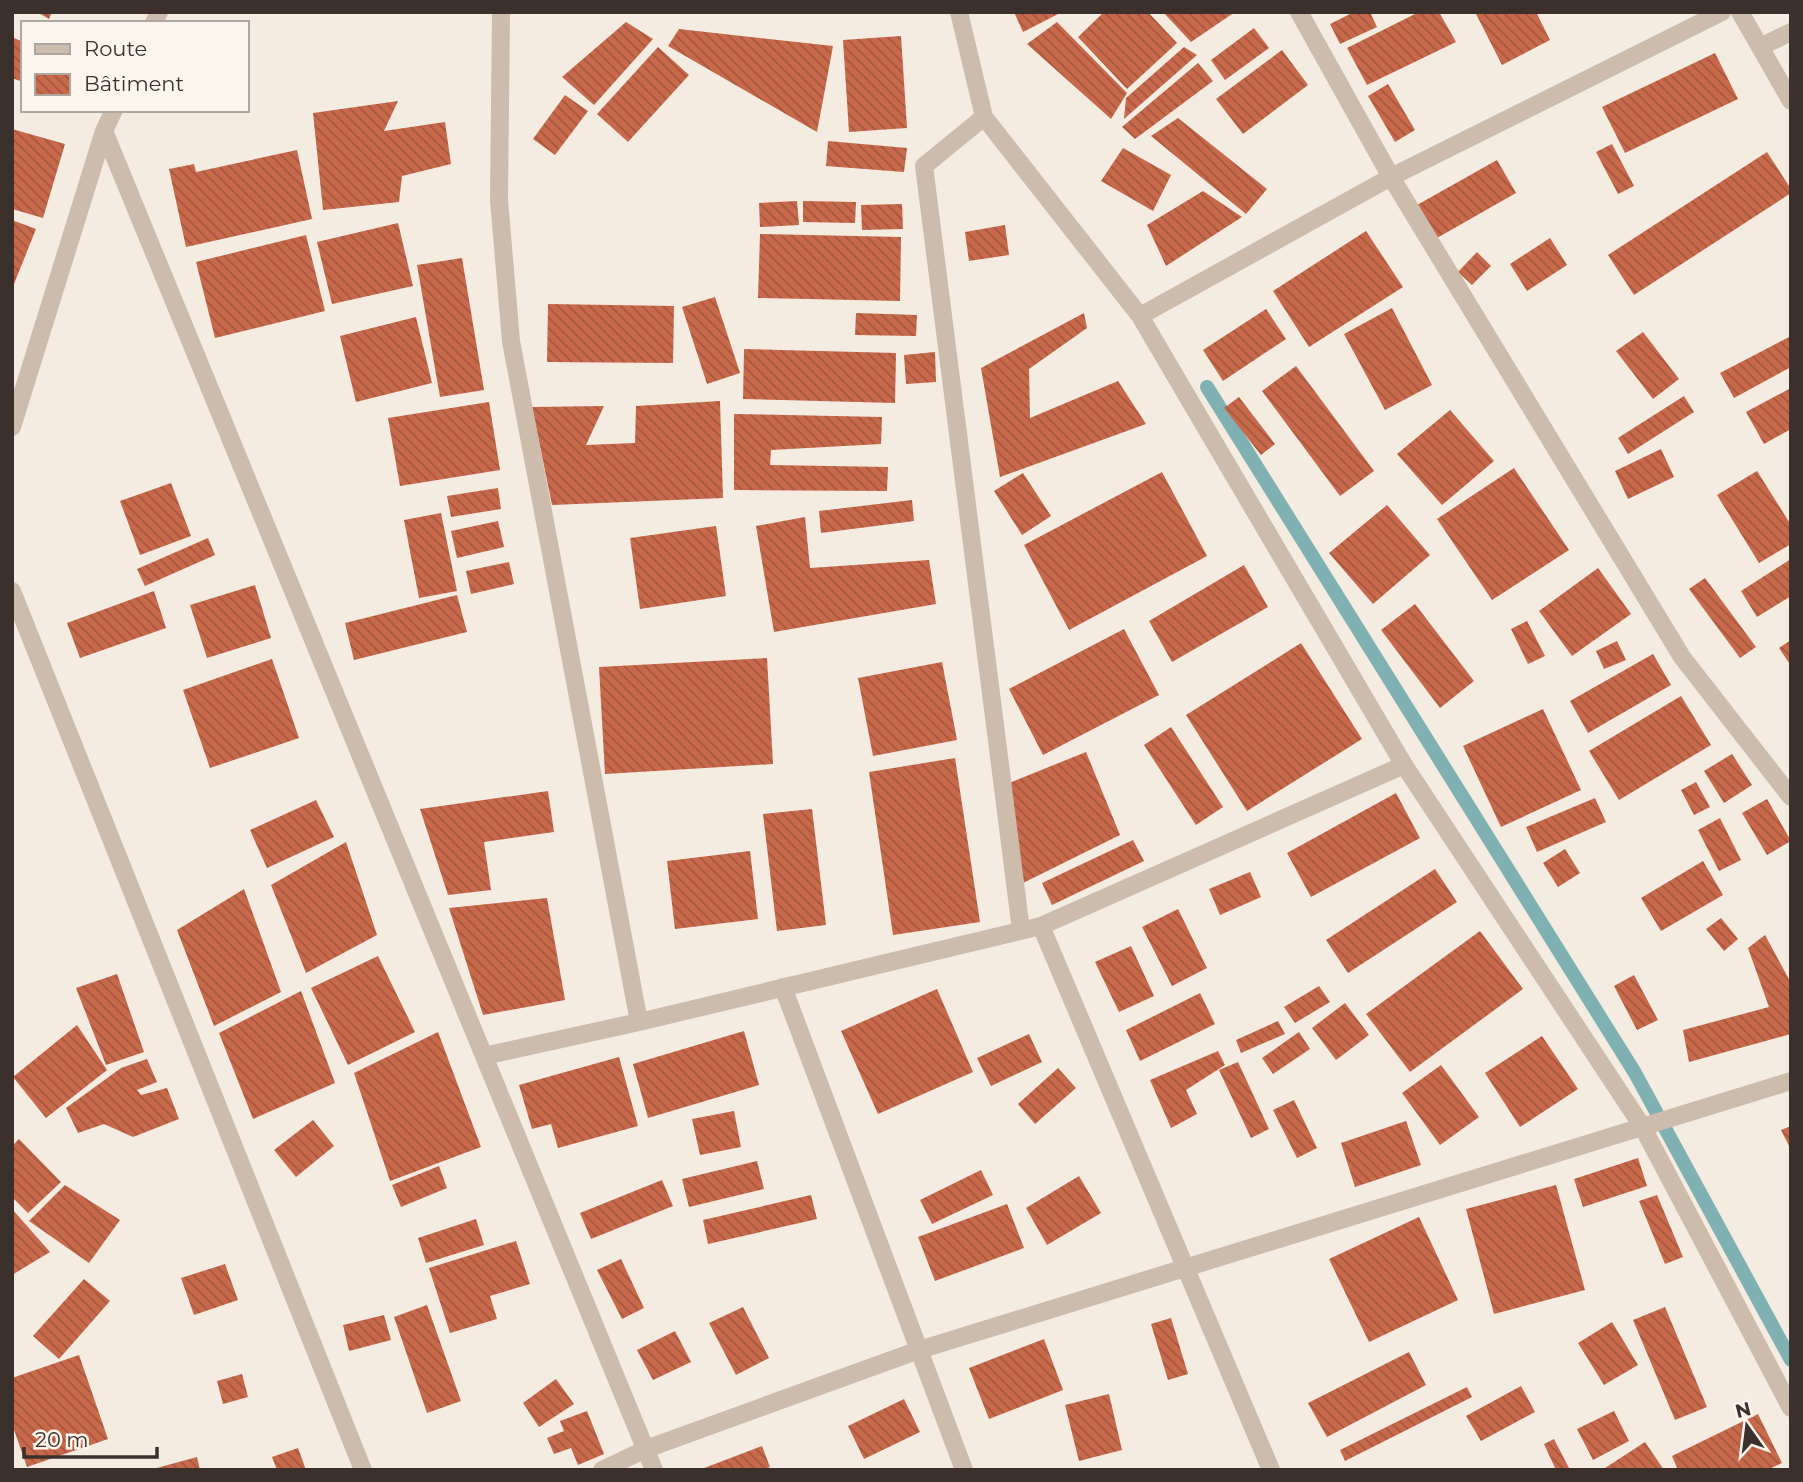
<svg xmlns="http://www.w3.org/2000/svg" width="1803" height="1482" font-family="Montserrat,sans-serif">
<defs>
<pattern id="building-back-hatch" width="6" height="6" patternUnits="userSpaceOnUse" patternTransform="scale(1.75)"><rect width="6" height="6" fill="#c8694b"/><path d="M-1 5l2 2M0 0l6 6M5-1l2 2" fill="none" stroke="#a4573f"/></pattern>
</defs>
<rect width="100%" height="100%" fill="#f4ebe1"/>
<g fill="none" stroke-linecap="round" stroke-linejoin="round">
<!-- stream -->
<path stroke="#7fb0b2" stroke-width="14" d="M 1207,387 L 1635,1073 L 1791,1360"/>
</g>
<!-- building -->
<path fill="url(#building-back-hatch)" d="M 37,12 L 52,12 L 49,19 Z
M 1014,12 L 1062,12 L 1023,32 Z
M 1104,12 L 1148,12 L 1177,43 L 1127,89 L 1078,37 Z
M 1163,12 L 1235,12 L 1191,42 Z
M 1354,12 L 1370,12 L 1377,27 L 1340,44 L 1330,24 Z
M 1419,12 L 1439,12 L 1456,42 L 1367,85 L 1347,48 Z
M 1475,12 L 1536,12 L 1550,40 L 1502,65 Z
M 626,22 L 653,39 L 594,105 L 562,77 Z
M 1057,22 L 1127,93 L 1111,119 L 1027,44 Z
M 1254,28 L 1269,48 L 1225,80 L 1211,60 Z
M 679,29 L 833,46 L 817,132 L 668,46 Z
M 901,36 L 907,128 L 849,132 L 843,40 Z
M 12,37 L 23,42 L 23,82 L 12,78 Z
M 658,47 L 689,75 L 628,142 L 597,114 Z
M 1184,47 L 1197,55 L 1124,119 L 1126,98 Z
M 1282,50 L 1308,85 L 1243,134 L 1216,99 Z
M 1715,53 L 1738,99 L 1625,153 L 1602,107 Z
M 1198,63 L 1213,81 L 1135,139 L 1122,127 Z
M 1388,84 L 1415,130 L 1395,142 L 1368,96 Z
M 565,95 L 588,111 L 555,155 L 533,139 Z
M 398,101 L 384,131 L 445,122 L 451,164 L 402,176 L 399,202 L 323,210 L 313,113 Z
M 1178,118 L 1267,189 L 1246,214 L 1151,136 Z
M 12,129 L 65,144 L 43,218 L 12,209 Z
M 828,141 L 907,148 L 904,172 L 826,166 Z
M 1612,144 L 1634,186 L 1618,194 L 1596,152 Z
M 1123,148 L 1171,175 L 1153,211 L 1101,181 Z
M 297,150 L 312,219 L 186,247 L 169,169 L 194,164 L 196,172 Z
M 1767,152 L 1791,189 L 1791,193 L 1634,295 L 1608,255 Z
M 1497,160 L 1516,193 L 1437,238 L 1417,205 Z
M 1203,191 L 1242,217 L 1166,266 L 1147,225 Z
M 797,201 L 799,225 L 760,227 L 759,203 Z
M 803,201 L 856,202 L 855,223 L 803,222 Z
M 902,204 L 903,229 L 862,230 L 861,205 Z
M 12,220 L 36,229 L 12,289 Z
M 398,223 L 413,286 L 332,304 L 317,242 Z
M 1005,225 L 1009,255 L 969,261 L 965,232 Z
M 1366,231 L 1403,287 L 1309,347 L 1273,291 Z
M 760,234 L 901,237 L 900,301 L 758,298 Z
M 306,235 L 325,311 L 215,338 L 196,262 Z
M 1550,238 L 1567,265 L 1527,291 L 1510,264 Z
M 1477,252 L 1491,266 L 1472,285 L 1458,272 Z
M 462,258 L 484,390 L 440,397 L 417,265 Z
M 715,297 L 740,373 L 707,384 L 682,307 Z
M 548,304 L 674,306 L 673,363 L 547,362 Z
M 1392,308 L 1432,385 L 1385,410 L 1344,334 Z
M 1266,309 L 1286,339 L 1223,381 L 1203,350 Z
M 856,313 L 917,315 L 916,336 L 855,335 Z
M 1084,313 L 1087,328 L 1029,369 L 1030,418 L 1118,381 L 1146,424 L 1000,477 L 981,368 Z
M 416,317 L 432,383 L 356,402 L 340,336 Z
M 1643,332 L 1679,379 L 1653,399 L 1616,351 Z
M 1791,336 L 1791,367 L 1734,398 L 1720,373 Z
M 744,349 L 896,353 L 895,403 L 743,399 Z
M 935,352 L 936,382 L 906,384 L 904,355 Z
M 1296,366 L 1374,471 L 1340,496 L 1262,391 Z
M 1791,388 L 1791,429 L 1764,444 L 1746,412 Z
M 1684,396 L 1694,412 L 1628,454 L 1618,438 Z
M 1239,397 L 1275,444 L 1261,455 L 1224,408 Z
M 720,401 L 723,498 L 552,505 L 532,407 L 604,406 L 586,445 L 635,443 L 636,406 Z
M 489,402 L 500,470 L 400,486 L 388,418 Z
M 1450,410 L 1494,461 L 1442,505 L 1397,454 Z
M 734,414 L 882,417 L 881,444 L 771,450 L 770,465 L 888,467 L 887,491 L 734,490 Z
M 1661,449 L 1674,477 L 1628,499 L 1615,471 Z
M 1514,468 L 1569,550 L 1492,600 L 1437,519 Z
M 1757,471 L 1791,525 L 1791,544 L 1759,563 L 1717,495 Z
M 1162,472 L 1207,556 L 1069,630 L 1024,545 Z
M 1023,473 L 1051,516 L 1022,535 L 994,491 Z
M 171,483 L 191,536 L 140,555 L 120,501 Z
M 498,488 L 501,509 L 451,517 L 447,496 Z
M 912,500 L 914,521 L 821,533 L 819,511 Z
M 1387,505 L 1430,555 L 1373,604 L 1329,553 Z
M 441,513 L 457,591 L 419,598 L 404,520 Z
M 805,517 L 810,568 L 929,560 L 936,604 L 774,632 L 756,526 Z
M 498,521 L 504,547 L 457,558 L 451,531 Z
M 716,526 L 726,596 L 640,609 L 630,538 Z
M 208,538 L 215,555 L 145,586 L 137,569 Z
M 1791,559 L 1791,596 L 1757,617 L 1741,591 Z
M 509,562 L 514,584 L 471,594 L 466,571 Z
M 1244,565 L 1268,607 L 1172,662 L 1149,621 Z
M 1598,568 L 1631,614 L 1572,656 L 1539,611 Z
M 1705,578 L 1756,647 L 1740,658 L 1689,589 Z
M 255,585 L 271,638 L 207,658 L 190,605 Z
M 154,591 L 166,628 L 80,658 L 67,623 Z
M 457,595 L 467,632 L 354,660 L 345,623 Z
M 1415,604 L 1474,681 L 1440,708 L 1381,630 Z
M 1527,621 L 1545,656 L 1528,664 L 1511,629 Z
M 1124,629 L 1159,695 L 1043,755 L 1009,689 Z
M 1791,640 L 1791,666 L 1779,648 Z
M 1617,641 L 1626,660 L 1604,669 L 1596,651 Z
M 1301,643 L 1362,739 L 1247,811 L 1186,715 Z
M 1653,654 L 1671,685 L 1588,733 L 1570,701 Z
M 767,658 L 773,764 L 605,774 L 599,667 Z
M 272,659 L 299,738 L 210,768 L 183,690 Z
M 942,662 L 957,740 L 873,756 L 858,678 Z
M 1681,696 L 1711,745 L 1619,800 L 1589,751 Z
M 1543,709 L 1581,790 L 1501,827 L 1463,746 Z
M 1171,727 L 1223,807 L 1196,825 L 1144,745 Z
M 1086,752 L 1120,835 L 1023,883 L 1009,783 Z
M 1732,754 L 1752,785 L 1724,803 L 1704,771 Z
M 955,758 L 980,922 L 893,935 L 869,772 Z
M 1696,782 L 1710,807 L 1694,815 L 1681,790 Z
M 548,791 L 554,832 L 484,842 L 491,890 L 448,895 L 420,809 Z
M 1396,793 L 1420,838 L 1311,897 L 1287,853 Z
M 1595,798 L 1606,822 L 1537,852 L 1526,827 Z
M 1767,799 L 1791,841 L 1767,855 L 1742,813 Z
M 316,800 L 334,837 L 267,868 L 250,830 Z
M 812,809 L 826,925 L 777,931 L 763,814 Z
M 1720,818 L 1741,860 L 1719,871 L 1698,830 Z
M 1133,840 L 1144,861 L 1052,905 L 1042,883 Z
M 346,842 L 377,935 L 306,973 L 271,885 Z
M 1565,849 L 1580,873 L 1558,887 L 1543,863 Z
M 750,851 L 758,919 L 675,929 L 667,861 Z
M 1703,861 L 1723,895 L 1661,931 L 1641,898 Z
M 1435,869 L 1457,902 L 1348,973 L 1326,940 Z
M 1250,872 L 1261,897 L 1220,915 L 1209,889 Z
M 244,889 L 281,992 L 214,1026 L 177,930 Z
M 547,898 L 565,1000 L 483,1015 L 449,908 Z
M 1178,909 L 1207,968 L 1172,986 L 1142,927 Z
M 1721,918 L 1738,939 L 1724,951 L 1706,929 Z
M 1480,931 L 1523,989 L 1410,1072 L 1366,1014 Z
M 1765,935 L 1791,983 L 1791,1034 L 1689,1062 L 1683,1030 L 1769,1007 L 1748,948 Z
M 1131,946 L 1154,996 L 1119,1012 L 1095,962 Z
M 378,956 L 415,1032 L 348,1065 L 311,988 Z
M 117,974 L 144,1052 L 106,1065 L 76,988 Z
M 1634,975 L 1658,1020 L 1637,1030 L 1614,986 Z
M 1319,986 L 1330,1002 L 1295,1023 L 1284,1007 Z
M 937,989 L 973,1072 L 878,1114 L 841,1031 Z
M 301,991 L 335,1083 L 253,1119 L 219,1033 Z
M 1200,993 L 1215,1024 L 1140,1061 L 1126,1030 Z
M 1345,1003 L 1369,1035 L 1336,1060 L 1312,1028 Z
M 1278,1021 L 1285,1034 L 1241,1053 L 1236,1040 Z
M 77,1025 L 107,1070 L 46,1118 L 13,1077 Z
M 744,1031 L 759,1085 L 648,1118 L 633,1064 Z
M 438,1032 L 481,1147 L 390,1181 L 354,1073 Z
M 1299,1032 L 1310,1049 L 1273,1074 L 1262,1058 Z
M 1029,1034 L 1042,1062 L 991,1086 L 977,1058 Z
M 1542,1036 L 1578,1089 L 1520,1127 L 1485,1073 Z
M 1218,1051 L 1225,1065 L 1186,1090 L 1197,1114 L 1171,1128 L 1150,1080 Z
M 619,1057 L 638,1126 L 558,1148 L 551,1124 L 532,1129 L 519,1085 Z
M 147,1059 L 157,1082 L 137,1090 L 141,1095 L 167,1088 L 179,1119 L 133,1137 L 104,1124 L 78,1133 L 66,1108 L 121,1068 Z
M 1238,1062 L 1269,1129 L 1251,1138 L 1219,1070 Z
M 1441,1065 L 1479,1117 L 1440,1145 L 1402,1093 Z
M 1058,1068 L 1076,1088 L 1035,1124 L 1018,1104 Z
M 1294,1100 L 1317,1148 L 1297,1158 L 1273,1110 Z
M 734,1111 L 741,1147 L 700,1155 L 692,1119 Z
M 313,1120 L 334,1146 L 296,1177 L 274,1150 Z
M 1406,1121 L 1421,1165 L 1355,1187 L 1341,1143 Z
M 1791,1126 L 1791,1150 L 1781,1130 Z
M 19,1139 L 61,1182 L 28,1213 L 12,1197 L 12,1146 Z
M 1638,1158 L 1647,1186 L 1583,1207 L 1574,1179 Z
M 757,1161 L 764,1189 L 689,1207 L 682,1179 Z
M 439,1166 L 447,1188 L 401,1207 L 392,1185 Z
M 981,1170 L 993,1195 L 932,1224 L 920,1200 Z
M 1079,1176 L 1101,1213 L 1047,1245 L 1026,1208 Z
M 662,1180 L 673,1206 L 591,1239 L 580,1213 Z
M 65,1185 L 120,1220 L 89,1263 L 29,1221 Z
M 1556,1185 L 1585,1290 L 1494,1314 L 1466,1209 Z
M 811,1195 L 817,1219 L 708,1244 L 703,1220 Z
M 1657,1195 L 1683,1257 L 1665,1264 L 1639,1201 Z
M 1007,1204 L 1024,1248 L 935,1281 L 918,1237 Z
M 12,1209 L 50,1252 L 12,1275 Z
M 1419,1217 L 1458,1300 L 1369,1342 L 1329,1259 Z
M 476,1219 L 484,1245 L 426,1263 L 418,1238 Z
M 516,1241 L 530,1284 L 490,1296 L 497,1319 L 450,1333 L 429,1268 Z
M 621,1259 L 644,1308 L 622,1319 L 597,1270 Z
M 225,1264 L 238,1300 L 194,1315 L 181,1278 Z
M 84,1279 L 110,1301 L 59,1359 L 33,1336 Z
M 427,1305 L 461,1401 L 427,1413 L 394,1317 Z
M 743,1307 L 769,1358 L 736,1375 L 709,1323 Z
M 1665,1307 L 1707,1407 L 1675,1420 L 1633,1320 Z
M 384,1315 L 391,1340 L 349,1351 L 343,1325 Z
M 1171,1318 L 1188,1374 L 1168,1380 L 1151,1324 Z
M 1612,1322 L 1638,1365 L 1604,1385 L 1578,1343 Z
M 675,1331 L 691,1362 L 653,1380 L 637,1350 Z
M 1044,1339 L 1063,1390 L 989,1419 L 969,1368 Z
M 1409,1352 L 1426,1385 L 1327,1437 L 1308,1403 Z
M 79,1355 L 108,1439 L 27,1467 L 12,1424 L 12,1378 Z
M 242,1374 L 248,1397 L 223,1404 L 217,1381 Z
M 556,1379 L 574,1404 L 539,1427 L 523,1403 Z
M 1521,1386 L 1535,1412 L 1481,1441 L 1466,1416 Z
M 1467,1387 L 1472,1397 L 1345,1461 L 1340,1450 Z
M 1109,1394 L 1122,1450 L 1079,1461 L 1065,1405 Z
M 904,1399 L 920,1432 L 864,1459 L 848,1426 Z
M 587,1411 L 604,1454 L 578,1465 L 571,1448 L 554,1454 L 547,1438 L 564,1431 L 560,1421 Z
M 1614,1411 L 1629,1441 L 1593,1460 L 1577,1429 Z
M 1758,1414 L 1782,1463 L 1767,1470 L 1678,1470 L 1672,1456 Z
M 1554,1439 L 1570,1470 L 1556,1470 L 1544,1444 Z
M 1645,1442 L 1664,1470 L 1602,1470 Z
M 762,1446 L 770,1467 L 762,1470 L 699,1470 Z
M 298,1448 L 306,1470 L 277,1470 L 272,1457 Z
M 197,1457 L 200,1470 L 153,1470 L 153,1469 Z"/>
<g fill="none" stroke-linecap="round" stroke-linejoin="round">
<!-- minor -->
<path stroke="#cdbbac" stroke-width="18" d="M 501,12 L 499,200 L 511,341 L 639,1022
M 959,12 L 984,117 L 1140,316 L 1404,765 L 1642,1126 L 1791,1408
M 1299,12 L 1391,177 L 1682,657 L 1791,797
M 1740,12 L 1791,101
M 154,23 L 159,12
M 1760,47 L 1791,32
M 984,117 L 924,166 L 1021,930
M 104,131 L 654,1470
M 1140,316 L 1391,177 L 1722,12
M 12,427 L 104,131 L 114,110
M 12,591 L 363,1470
M 1041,926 L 1271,1470
M 783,987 L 964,1470
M 484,1056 L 639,1022 L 1041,926 L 1404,765
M 602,1470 L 646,1449 L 919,1350 L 1791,1081"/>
</g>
<!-- border -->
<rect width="1803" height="1482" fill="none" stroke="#3b302b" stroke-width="28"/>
<!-- legend -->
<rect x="21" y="21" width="228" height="91" fill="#fbf5ee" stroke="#aea6a0" stroke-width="2"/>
<rect x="35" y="44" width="35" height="10" fill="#cdbbac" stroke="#aea6a0" stroke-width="2"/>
<text x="84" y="56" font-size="21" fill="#3b302b">Route</text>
<rect x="35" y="74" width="35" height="21" fill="url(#building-back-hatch)" stroke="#aea6a0" stroke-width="2"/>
<text x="84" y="91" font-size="21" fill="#3b302b">Bâtiment</text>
<!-- north arrow -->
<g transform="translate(1747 1426) rotate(346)" stroke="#fbf5ee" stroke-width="5" paint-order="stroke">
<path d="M0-5L12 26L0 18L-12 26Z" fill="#3b302b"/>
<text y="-10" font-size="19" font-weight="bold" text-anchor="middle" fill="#3b302b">N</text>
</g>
<!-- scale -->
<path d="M24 1447v10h133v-10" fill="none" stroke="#3b302b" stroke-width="3.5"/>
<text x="35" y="1447" font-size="21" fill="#3b302b" stroke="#fbf5ee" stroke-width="5" paint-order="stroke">20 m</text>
</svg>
